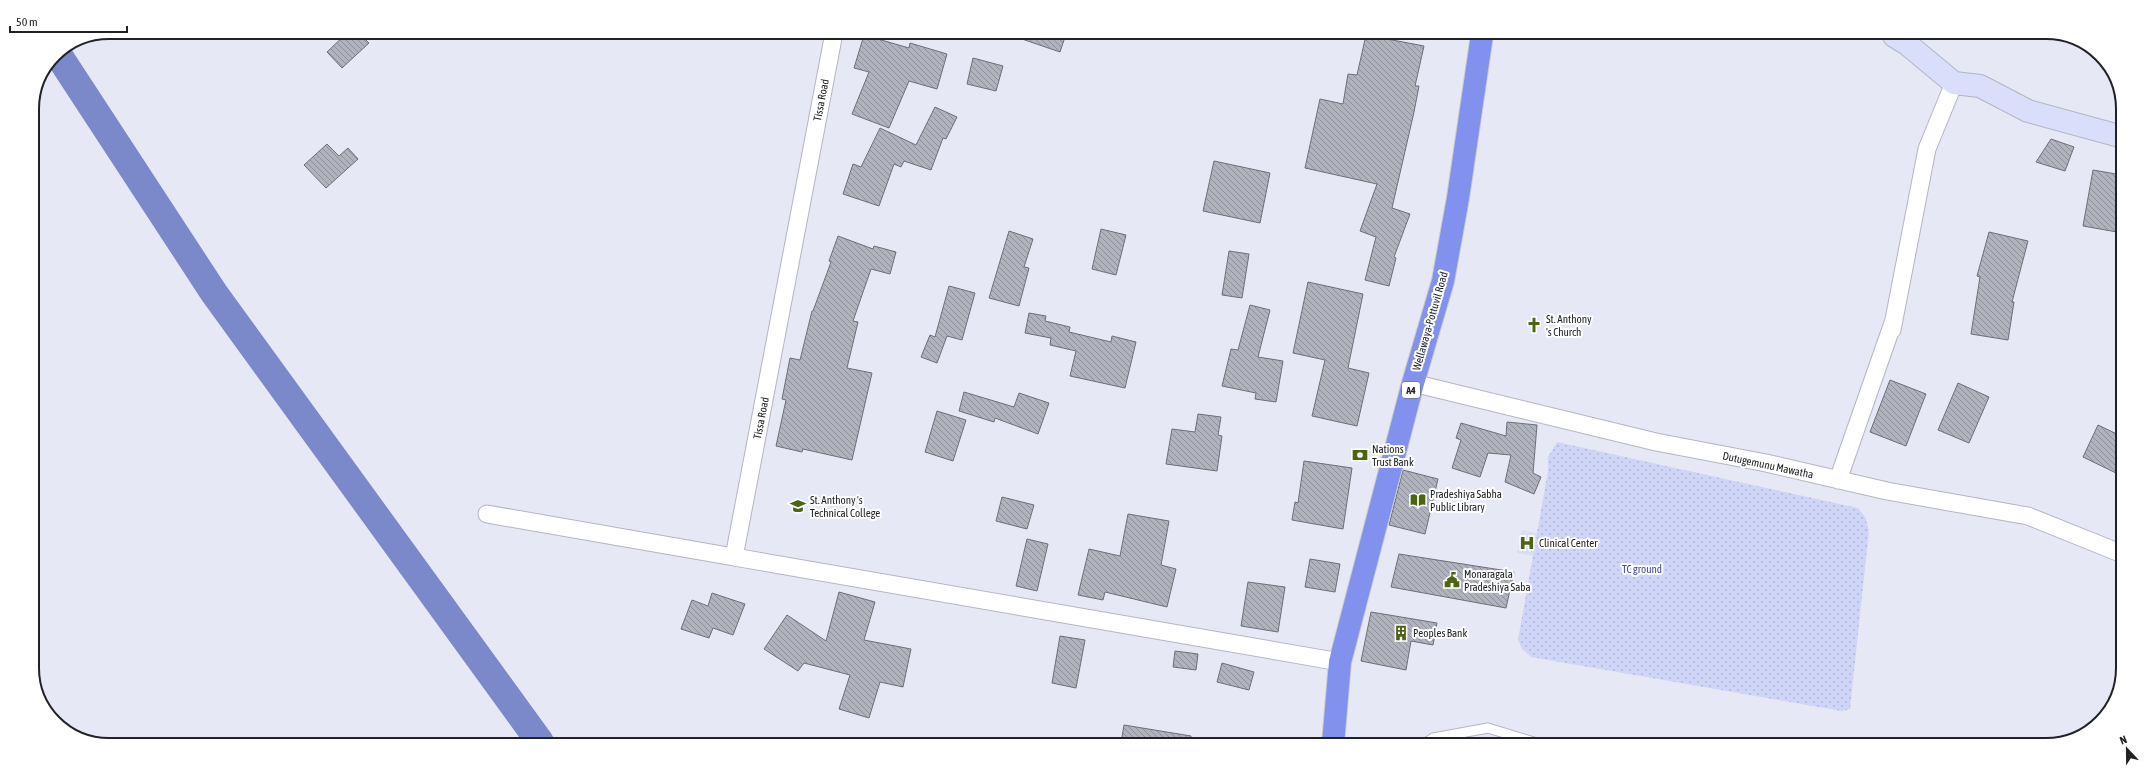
<svg xmlns="http://www.w3.org/2000/svg" width="2155" height="777" font-family="'Asap Condensed',sans-serif">
<defs>
<pattern id="green-dots" width="8" height="8" patternUnits="userSpaceOnUse"><rect width="8" height="8" fill="#ced5f6"/><path d="M2 2h.1M6 6h.1" fill="none" stroke="#b1b7d3" stroke-width="1.8" stroke-linecap="round"/></pattern>
<pattern id="building-back-hatch" width="6" height="6" patternUnits="userSpaceOnUse"><rect width="6" height="6" fill="#b0b3be"/><path d="M-1 5l2 2M0 0l6 6M5-1l2 2" fill="none" stroke="#8f919a"/></pattern>
</defs>
<rect width="100%" height="100%" fill="#e6e9f5"/>
<!-- built -->
<path fill="#d9def2" d="M 1522,530 L 1538,533 L 1533,556 L 1517,553 Z"/>
<!-- green -->
<path fill="url(#green-dots)" d="M 1557,442 L 1858,508 L 1865,517 L 1869,530 L 1850,709 L 1842,711 L 1531,657 L 1522,649 L 1518,640 L 1548,471 L 1548,457 Z"/>
<g fill="none" stroke-linecap="round" stroke-linejoin="round">
<!-- river -->
<path stroke="#7b88ca" stroke-width="28" d="M 57,53 L 214,293 L 540,742"/>
</g>
<!-- building -->
<path fill="url(#building-back-hatch)" stroke="#6c6f7a" d="M 348,32 L 359,33 L 369,43 L 342,68 L 327,52 Z
M 1013,34 L 1066,34 L 1060,52 L 1013,36 Z
M 864,35 L 909,48 L 910,43 L 947,54 L 937,89 L 909,81 L 889,128 L 852,114 L 869,72 L 854,68 Z
M 1366,35 L 1424,46 L 1415,86 L 1419,86 L 1414,112 L 1392,208 L 1410,214 L 1394,257 L 1396,258 L 1389,286 L 1365,280 L 1376,237 L 1360,231 L 1377,184 L 1305,168 L 1320,99 L 1343,104 L 1348,74 L 1357,75 Z
M 973,58 L 1003,66 L 996,91 L 967,84 Z
M 935,107 L 957,117 L 946,139 L 943,138 L 931,170 L 904,161 L 901,167 L 894,164 L 879,206 L 843,194 L 853,164 L 861,167 L 880,128 L 916,145 Z
M 2051,139 L 2074,147 L 2065,171 L 2036,162 Z
M 327,144 L 339,156 L 348,148 L 358,159 L 326,188 L 304,165 Z
M 1214,161 L 1270,173 L 1260,223 L 1203,211 Z
M 2093,170 L 2122,175 L 2122,205 L 2117,232 L 2083,226 Z
M 1101,229 L 1126,235 L 1116,275 L 1092,269 Z
M 1009,231 L 1033,239 L 1024,267 L 1029,268 L 1019,306 L 989,298 Z
M 1989,232 L 2028,241 L 2012,302 L 2014,302 L 2008,340 L 1971,334 L 1980,277 L 1977,276 Z
M 838,236 L 873,249 L 874,246 L 896,252 L 890,274 L 871,269 L 853,321 L 858,322 L 847,368 L 872,373 L 852,460 L 803,449 L 802,452 L 776,446 L 786,400 L 782,399 L 790,358 L 800,360 L 812,311 L 813,311 L 831,262 L 829,261 Z
M 1229,251 L 1249,254 L 1242,298 L 1222,295 Z
M 1308,282 L 1363,294 L 1348,368 L 1369,373 L 1357,426 L 1312,416 L 1325,360 L 1293,353 Z
M 949,286 L 975,293 L 962,340 L 947,336 L 937,363 L 921,357 L 930,335 L 935,337 Z
M 1250,305 L 1270,310 L 1258,357 L 1283,361 L 1276,402 L 1255,399 L 1256,393 L 1222,386 L 1231,349 L 1238,350 Z
M 1029,313 L 1046,316 L 1045,321 L 1070,327 L 1069,332 L 1111,342 L 1112,336 L 1136,342 L 1125,388 L 1070,376 L 1076,351 L 1050,345 L 1051,338 L 1025,333 Z
M 1890,380 L 1926,394 L 1906,446 L 1870,432 Z
M 1958,383 L 1989,397 L 1969,443 L 1938,430 Z
M 964,392 L 1014,407 L 1019,393 L 1049,403 L 1038,434 L 995,418 L 994,422 L 959,411 Z
M 937,411 L 966,420 L 953,461 L 925,452 Z
M 1198,414 L 1221,417 L 1218,435 L 1222,436 L 1217,471 L 1166,464 L 1172,429 L 1195,432 Z
M 1507,422 L 1537,425 L 1533,473 L 1541,477 L 1534,494 L 1505,482 L 1511,455 L 1488,453 L 1480,477 L 1452,468 L 1461,440 L 1456,438 L 1461,423 L 1506,436 Z
M 2098,425 L 2121,436 L 2120,465 L 2116,473 L 2083,457 Z
M 1304,461 L 1352,468 L 1343,529 L 1292,520 L 1295,502 L 1298,503 Z
M 1403,470 L 1438,479 L 1425,534 L 1389,525 Z
M 1002,497 L 1034,505 L 1027,529 L 996,521 Z
M 1128,514 L 1169,521 L 1161,565 L 1176,569 L 1167,607 L 1105,592 L 1103,600 L 1078,595 L 1089,549 L 1120,556 Z
M 1027,539 L 1048,544 L 1037,591 L 1016,586 Z
M 1399,554 L 1514,572 L 1506,608 L 1391,587 Z
M 1310,559 L 1340,564 L 1335,592 L 1305,587 Z
M 1248,582 L 1285,587 L 1278,632 L 1241,626 Z
M 839,592 L 875,602 L 864,640 L 911,649 L 903,687 L 880,682 L 869,718 L 839,709 L 850,675 L 804,663 L 798,671 L 764,649 L 787,615 L 826,641 Z
M 712,593 L 745,604 L 733,635 L 713,628 L 709,638 L 681,629 L 692,600 L 708,606 Z
M 1371,612 L 1437,623 L 1433,645 L 1411,641 L 1406,670 L 1361,661 Z
M 1060,636 L 1085,640 L 1076,688 L 1052,683 Z
M 1175,651 L 1198,654 L 1196,670 L 1173,667 Z
M 1222,663 L 1254,672 L 1249,690 L 1217,682 Z
M 1124,725 L 1191,736 L 1190,743 L 1121,743 Z"/>
<g fill="none" stroke-linecap="round" stroke-linejoin="round">
<defs>
<path id="lane" d="M 1424,744 L 1433,738 L 1488,728 L 1540,744"/>
<path id="street" d="M 1892,330 L 1927,149 L 1954,83
M 1413,383 L 1656,442 L 1766,463 L 1887,491 L 2028,516 L 2120,553
M 1838,480 L 1894,320
M 487,514 L 734,557 L 834,33
M 734,557 L 1340,662"/>
<path id="secondary" d="M 1894,36 L 1907,44 L 1954,83 L 1980,86 L 2028,111 L 2123,137"/>
<path id="highway" d="M 1333,744 L 1340,662 L 1413,383 L 1443,281 L 1458,198 L 1482,35"/>
</defs>
<!-- lane casing -->
<use href="#lane" stroke="#b3b6c2" stroke-width="11"/>
<!-- street casing -->
<use href="#street" stroke="#b3b6c2" stroke-width="19"/>
<!-- secondary casing -->
<use href="#secondary" stroke="#b3b6c2" stroke-width="24"/>
<!-- highway casing -->
<use href="#highway" stroke="#c9cacb" stroke-width="24"/>
<!-- lane -->
<use href="#lane" stroke="#fff" stroke-width="9"/>
<!-- street -->
<use href="#street" stroke="#fff" stroke-width="17"/>
<!-- secondary -->
<use href="#secondary" stroke="#d9defa" stroke-width="22"/>
<!-- highway -->
<use href="#highway" stroke="#8191ed" stroke-width="22"/>
</g>
<!-- icons -->
<defs>
<symbol id="church-bare" viewBox="-9 -9 18 18"><path d="M-1.2-6h2.4v3.5h3.3v2.4h-3.3V6h-2.4V-.1h-3.3v-2.4h3.3Z" fill="#4d6513" stroke="#fff" stroke-width="2.5" paint-order="stroke"/></symbol>
<symbol id="bank-bare" viewBox="-9 -9 18 18"><path d="M-6-4H6V4H-6ZM0-2.3a2.3 2.3 0 1 0 0 4.6a2.3 2.3 0 1 0 0-4.6Z" fill="#4d6513" stroke="#fff" stroke-width="2.5" paint-order="stroke"/></symbol>
<symbol id="library-bare" viewBox="-9 -9 18 18"><path d="M-6-4Q-3-5.5-.7-3.5V5Q-3 3-6 4ZM6-4Q3-5.5 .7-3.5V5Q3 3 6 4Z" fill="#4d6513" stroke="#fff" stroke-width="2.5" paint-order="stroke"/></symbol>
<symbol id="university-bare" viewBox="-9 -9 18 18"><path d="M0-5L7-2L0 1L-7-2ZM-4 1L0 2.5L4 1V4Q0 6-4 4Z" fill="#4d6513" stroke="#fff" stroke-width="2.5" paint-order="stroke"/></symbol>
<symbol id="hospital-bare" viewBox="-9 -9 18 18"><path d="M-5-5h3v3.5h4V-5h3V5h-3V1.5h-4V5h-3Z" fill="#4d6513" stroke="#fff" stroke-width="2.5" paint-order="stroke"/></symbol>
<symbol id="civic-bare" viewBox="-9 -9 18 18"><path d="M-.6-6.5H3V-4.5H.6V-3L4-1V1h2V6H-6V1h2V-1L-.6-3ZM-1.2 2.5V6h2.4V2.5Z" fill="#4d6513" stroke="#fff" stroke-width="2.5" paint-order="stroke"/></symbol>
<symbol id="building-bare" viewBox="-9 -9 18 18"><path d="M-4-6H4V6H1V3H-1V6H-4ZM-2.5-4.3h1.7v1.8h-1.7ZM.8-4.3h1.7v1.8H.8ZM-2.5-1h1.7V.8h-1.7ZM.8-1h1.7V.8H.8Z" fill="#4d6513" stroke="#fff" stroke-width="2.5" paint-order="stroke"/></symbol>
</defs>
<g fill-rule="evenodd">
<use href="#church-bare" x="1523" y="314" width="22" height="22"/>
<use href="#bank-bare" x="1349" y="444" width="22" height="22"/>
<use href="#library-bare" x="1407" y="489" width="22" height="22"/>
<use href="#university-bare" x="787" y="495" width="22" height="22"/>
<use href="#hospital-bare" x="1516" y="532" width="22" height="22"/>
<use href="#civic-bare" x="1441" y="569" width="22" height="22"/>
<use href="#building-bare" x="1390" y="622" width="22" height="22"/>
</g>
<g text-anchor="middle" dominant-baseline="central" stroke-width="4" stroke-linejoin="round" paint-order="stroke">
<!-- shield labels -->
<rect fill="#fff" stroke="#636467" stroke-width="1" x="1402" y="382" width="18" height="16" rx="3"/>
<g font-size="10" font-weight="bold" fill="#202226">
<text x="1411" y="390">A4</text>
</g>
<!-- street labels -->
<g font-size="11" fill="#202226" stroke="#fff">
<text transform="translate(821 100) rotate(-79)">Tissa Road</text>
<text transform="translate(1430 321) rotate(-74)">Wellawaya-Pottuvil Road</text>
<text transform="translate(761 418) rotate(-79)">Tissa Road</text>
<text transform="translate(1768 465) rotate(12)">Dutugemunu Mawatha</text>
</g>
<!-- poi labels -->
<g font-size="11" fill="#202226" stroke="#fff" text-anchor="start">
<text x="1546" y="319">St. Anthony<tspan x="1546" dy="13">'s Church</tspan></text>
<text x="1372" y="449">Nations<tspan x="1372" dy="13">Trust Bank</tspan></text>
<text x="1430" y="494">Pradeshiya Sabha<tspan x="1430" dy="13">Public Library</tspan></text>
<text x="810" y="500">St. Anthony 's<tspan x="810" dy="13">Technical College</tspan></text>
<text x="1539" y="543">Clinical Center</text>
<text x="1464" y="574">Monaragala<tspan x="1464" dy="13">Pradeshiya Saba</tspan></text>
<text x="1413" y="633">Peoples Bank</text>
</g>
<!-- park labels -->
<g font-size="11" fill="#414a9b" stroke="#fff">
<text x="1642" y="569">TC ground</text>
</g>
</g>
<!-- crop -->
<path d="M0 0H2155V777H0ZM109 39H2046A70 70 0 0 1 2116 109V668A70 70 0 0 1 2046 738H109A70 70 0 0 1 39 668V109A70 70 0 0 1 109 39Z" fill="#fff" fill-rule="evenodd"/>
<path fill="none" stroke="#202226" stroke-width="2" d="M109 39H2046A70 70 0 0 1 2116 109V668A70 70 0 0 1 2046 738H109A70 70 0 0 1 39 668V109A70 70 0 0 1 109 39Z"/>
<!-- north arrow -->
<g transform="translate(2127 749) rotate(338)" stroke="#ffffff" stroke-width="3" paint-order="stroke">
<path d="M0-3L7 15L0 10L-7 15Z" fill="#202226"/>
<text y="-6" font-size="11" font-weight="bold" text-anchor="middle" fill="#202226">N</text>
</g>
<!-- scale -->
<path d="M10 26v6h117v-6" fill="none" stroke="#202226" stroke-width="2"/>
<text x="16" y="26" font-size="12" fill="#202226" stroke="#ffffff" stroke-width="3" paint-order="stroke">50 m</text>
</svg>
